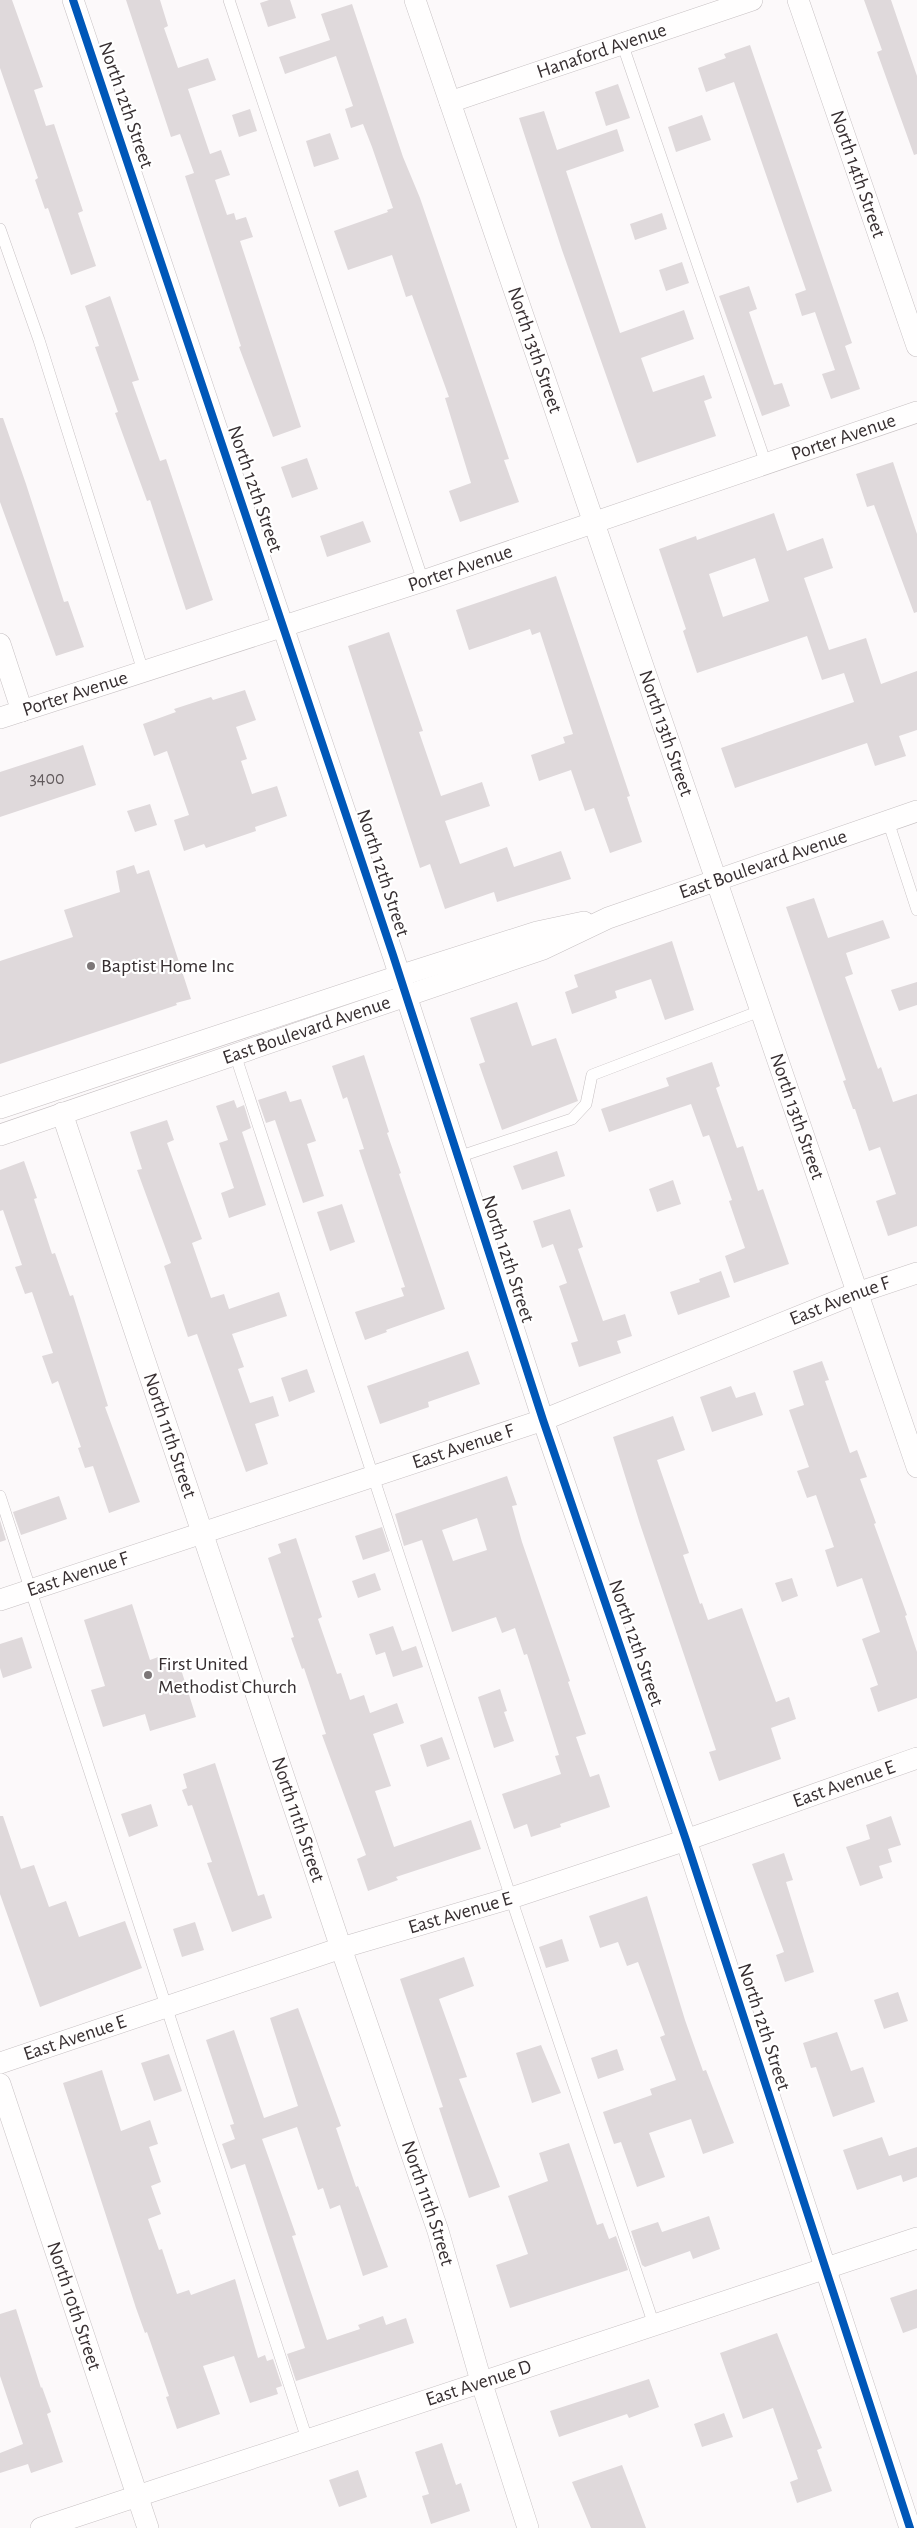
<svg xmlns="http://www.w3.org/2000/svg" width="917" height="2528" font-family="'Alegreya Sans',sans-serif">
<rect width="100%" height="100%" fill="#fcf9fa"/>
<!-- building -->
<path fill="#dfd9db" fill-rule="evenodd" d="M 0,0 L 12,0 L 43,87 L 34,90 L 46,126 L 54,124 L 83,211 L 78,213 L 96,266 L 71,275 L 48,208 L 45,209 L 35,180 L 38,178 L 0,68 Z
M 126,0 L 160,0 L 168,26 L 164,28 L 178,68 L 208,58 L 216,80 L 188,89 L 210,154 L 221,150 L 230,175 L 215,180 L 227,215 L 234,213 L 236,220 L 246,217 L 253,237 L 240,241 L 301,427 L 273,437 L 239,347 L 241,346 L 185,176 L 194,173 L 180,134 L 171,137 Z
M 269,0 L 290,0 L 296,18 L 268,27 L 260,3 Z
M 864,0 L 891,0 L 917,76 L 917,154 L 914,155 L 877,52 L 882,50 Z
M 352,4 L 403,157 L 420,198 L 509,459 L 504,460 L 519,502 L 460,522 L 449,491 L 471,483 L 445,398 L 449,397 L 412,295 L 406,297 L 392,255 L 348,270 L 334,231 L 388,212 L 387,210 L 393,208 L 372,147 L 363,124 L 351,128 L 345,109 L 353,106 L 336,56 L 285,74 L 279,57 L 330,40 L 321,14 Z
M 750,45 L 852,343 L 845,346 L 860,389 L 831,399 L 822,374 L 835,370 L 815,312 L 802,316 L 795,294 L 806,290 L 734,82 L 706,92 L 698,68 L 726,58 L 724,54 Z
M 618,84 L 630,118 L 606,126 L 595,92 Z
M 250,109 L 257,131 L 239,137 L 232,115 Z
M 544,111 L 557,150 L 617,129 L 624,151 L 566,171 L 620,333 L 684,310 L 694,339 L 641,358 L 653,392 L 704,375 L 712,398 L 704,401 L 716,436 L 637,463 L 562,250 L 519,118 Z
M 702,115 L 711,140 L 676,152 L 668,127 Z
M 330,133 L 339,159 L 314,167 L 306,141 Z
M 662,213 L 667,229 L 635,240 L 630,224 Z
M 682,262 L 689,283 L 666,291 L 659,270 Z
M 749,286 L 757,309 L 749,312 L 774,385 L 782,383 L 790,406 L 762,416 L 719,296 Z
M 110,296 L 139,380 L 132,382 L 160,461 L 166,459 L 213,600 L 186,610 L 150,500 L 147,501 L 115,413 L 118,412 L 95,347 L 99,346 L 85,306 Z
M 0,418 L 3,418 L 26,484 L 64,602 L 68,601 L 84,647 L 56,656 L 0,502 Z
M 307,458 L 318,489 L 292,498 L 281,467 Z
M 893,462 L 917,534 L 917,612 L 914,613 L 874,505 L 867,507 L 856,474 Z
M 774,513 L 787,551 L 823,538 L 833,568 L 804,578 L 829,650 L 866,638 L 881,684 L 917,671 L 917,730 L 899,736 L 906,756 L 875,766 L 867,743 L 735,788 L 721,748 L 854,702 L 844,673 L 822,680 L 807,636 L 697,673 L 683,631 L 686,629 L 659,549 L 696,536 L 697,540 ZM 755,558 L 769,601 L 723,617 L 709,574 Z
M 363,521 L 371,542 L 327,557 L 320,536 Z
M 556,576 L 630,796 L 627,797 L 642,842 L 610,853 L 594,808 L 585,811 L 571,770 L 539,781 L 531,755 L 565,743 L 563,737 L 573,734 L 540,632 L 532,635 L 530,629 L 469,650 L 456,610 Z
M 389,632 L 423,731 L 419,732 L 441,796 L 482,782 L 490,806 L 445,821 L 460,864 L 507,847 L 514,867 L 561,851 L 571,879 L 497,902 L 494,892 L 445,909 L 430,864 L 420,868 L 348,646 Z
M 245,690 L 256,720 L 236,727 L 247,759 L 241,761 L 252,794 L 277,786 L 287,816 L 255,827 L 256,831 L 206,848 L 204,844 L 184,851 L 174,820 L 189,815 L 167,751 L 154,756 L 143,724 L 176,712 L 174,709 L 211,697 L 213,700 Z
M 83,745 L 96,785 L 0,817 L 0,772 Z
M 150,804 L 157,825 L 135,832 L 127,811 Z
M 134,865 L 137,874 L 149,870 L 191,999 L 176,1003 L 177,1005 L 0,1064 L 0,961 L 73,937 L 64,910 L 120,892 L 116,871 Z
M 814,898 L 828,938 L 883,920 L 890,938 L 846,953 L 853,974 L 845,977 L 878,1069 L 881,1067 L 893,1102 L 917,1094 L 917,1226 L 888,1236 L 876,1201 L 896,1194 L 880,1147 L 869,1151 L 855,1109 L 853,1109 L 843,1081 L 846,1080 L 786,907 Z
M 672,941 L 694,1010 L 665,1020 L 651,979 L 615,991 L 617,998 L 572,1014 L 565,992 L 578,987 L 574,975 Z
M 917,982 L 917,1005 L 899,1011 L 891,990 Z
M 517,1002 L 532,1046 L 556,1038 L 578,1101 L 502,1130 L 479,1064 L 485,1062 L 470,1018 Z
M 364,1055 L 389,1132 L 387,1133 L 401,1173 L 399,1174 L 445,1309 L 386,1330 L 387,1332 L 365,1340 L 355,1312 L 404,1296 L 401,1288 L 405,1287 L 359,1150 L 364,1149 L 347,1097 L 343,1099 L 332,1066 Z
M 712,1062 L 720,1086 L 716,1088 L 737,1148 L 743,1146 L 758,1191 L 763,1189 L 789,1264 L 734,1283 L 725,1256 L 745,1248 L 729,1201 L 732,1200 L 709,1135 L 703,1137 L 691,1104 L 609,1132 L 601,1109 L 669,1086 L 666,1078 Z
M 286,1091 L 290,1102 L 301,1099 L 316,1141 L 307,1144 L 324,1196 L 303,1203 L 275,1120 L 266,1123 L 258,1100 Z
M 234,1100 L 237,1108 L 244,1105 L 251,1128 L 242,1132 L 266,1205 L 229,1218 L 221,1193 L 234,1188 L 219,1143 L 228,1140 L 216,1106 Z
M 167,1120 L 174,1140 L 167,1143 L 202,1239 L 192,1243 L 211,1298 L 224,1294 L 229,1309 L 279,1292 L 287,1316 L 232,1334 L 244,1367 L 238,1369 L 250,1403 L 273,1396 L 279,1416 L 255,1424 L 268,1464 L 246,1472 L 197,1334 L 188,1337 L 164,1266 L 171,1263 L 137,1170 L 142,1169 L 130,1132 Z
M 557,1151 L 565,1176 L 522,1190 L 513,1166 Z
M 24,1161 L 37,1198 L 34,1199 L 52,1254 L 55,1253 L 70,1296 L 73,1295 L 108,1406 L 105,1407 L 140,1502 L 109,1513 L 93,1466 L 85,1468 L 78,1448 L 81,1447 L 58,1381 L 52,1384 L 42,1356 L 53,1353 L 32,1292 L 25,1294 L 15,1267 L 22,1265 L 3,1210 L 0,1211 L 0,1170 Z
M 673,1180 L 681,1204 L 657,1212 L 649,1189 Z
M 342,1204 L 355,1242 L 330,1251 L 317,1212 Z
M 570,1209 L 583,1247 L 578,1249 L 603,1321 L 625,1314 L 632,1336 L 617,1341 L 621,1353 L 579,1367 L 571,1343 L 578,1341 L 559,1286 L 567,1283 L 553,1244 L 542,1248 L 533,1221 Z
M 721,1271 L 730,1297 L 678,1315 L 670,1292 L 700,1282 L 699,1279 Z
M 468,1351 L 480,1384 L 428,1402 L 429,1407 L 380,1424 L 367,1386 Z
M 822,1361 L 829,1380 L 825,1381 L 850,1453 L 857,1450 L 867,1477 L 860,1479 L 876,1523 L 874,1524 L 907,1615 L 905,1616 L 917,1652 L 917,1698 L 878,1712 L 870,1688 L 878,1685 L 862,1639 L 880,1632 L 862,1578 L 837,1587 L 825,1550 L 834,1547 L 816,1495 L 807,1498 L 797,1471 L 809,1467 L 789,1410 L 804,1405 L 793,1371 Z
M 307,1369 L 315,1392 L 289,1402 L 281,1378 Z
M 731,1386 L 736,1398 L 755,1392 L 763,1415 L 712,1432 L 700,1397 Z
M 673,1416 L 685,1450 L 657,1460 L 689,1553 L 683,1555 L 700,1604 L 702,1603 L 708,1620 L 742,1608 L 776,1702 L 789,1697 L 796,1719 L 771,1728 L 781,1759 L 719,1781 L 709,1752 L 716,1750 L 640,1524 L 613,1437 Z
M 507,1476 L 517,1505 L 512,1506 L 522,1542 L 570,1681 L 568,1682 L 586,1734 L 576,1737 L 590,1777 L 599,1774 L 610,1807 L 560,1824 L 561,1827 L 531,1837 L 527,1824 L 514,1829 L 502,1794 L 561,1774 L 555,1756 L 559,1755 L 527,1654 L 524,1655 L 515,1628 L 502,1633 L 496,1617 L 452,1632 L 422,1540 L 404,1546 L 395,1514 ZM 477,1518 L 487,1550 L 453,1561 L 442,1530 Z
M 59,1496 L 67,1519 L 21,1535 L 13,1512 Z
M 0,1520 L 6,1540 L 0,1542 Z
M 382,1527 L 390,1551 L 363,1560 L 355,1536 Z
M 296,1538 L 322,1617 L 318,1619 L 337,1674 L 341,1673 L 350,1700 L 364,1695 L 370,1713 L 397,1703 L 404,1723 L 373,1734 L 391,1786 L 375,1791 L 394,1847 L 471,1820 L 481,1849 L 396,1877 L 398,1880 L 368,1891 L 357,1859 L 366,1855 L 322,1735 L 326,1734 L 304,1668 L 302,1669 L 291,1638 L 294,1637 L 268,1558 L 281,1553 L 278,1544 Z
M 375,1573 L 381,1590 L 358,1598 L 352,1581 Z
M 792,1578 L 798,1596 L 782,1602 L 775,1583 Z
M 132,1604 L 150,1660 L 161,1656 L 165,1667 L 179,1663 L 196,1717 L 150,1731 L 145,1714 L 103,1727 L 91,1690 L 105,1686 L 84,1620 Z
M 393,1626 L 402,1651 L 416,1646 L 423,1667 L 393,1677 L 385,1652 L 376,1655 L 369,1634 Z
M 22,1637 L 32,1668 L 3,1678 L 0,1668 L 0,1644 Z
M 500,1689 L 507,1711 L 504,1712 L 514,1741 L 494,1748 L 478,1697 Z
M 442,1737 L 450,1759 L 427,1767 L 420,1745 Z
M 215,1763 L 258,1896 L 264,1894 L 272,1918 L 232,1932 L 207,1863 L 212,1862 L 192,1805 L 188,1806 L 182,1790 L 187,1788 L 183,1774 Z
M 151,1804 L 158,1826 L 129,1837 L 121,1814 Z
M 0,1816 L 3,1816 L 21,1869 L 34,1865 L 49,1907 L 66,1901 L 79,1937 L 125,1921 L 142,1968 L 40,2007 L 0,1894 Z
M 891,1816 L 901,1845 L 888,1849 L 892,1862 L 879,1866 L 883,1878 L 860,1886 L 846,1847 L 870,1839 L 866,1825 Z
M 784,1853 L 793,1880 L 786,1882 L 814,1972 L 785,1982 L 776,1955 L 784,1952 L 752,1864 Z
M 647,1896 L 685,2020 L 703,2071 L 706,2070 L 734,2143 L 703,2154 L 691,2119 L 649,2133 L 665,2177 L 637,2187 L 621,2142 L 614,2144 L 603,2112 L 652,2095 L 650,2089 L 676,2080 L 660,2037 L 665,2035 L 638,1962 L 627,1966 L 618,1942 L 600,1948 L 589,1916 Z
M 195,1922 L 204,1950 L 182,1957 L 173,1929 Z
M 562,1939 L 569,1961 L 546,1968 L 539,1947 Z
M 464,1957 L 474,1986 L 439,1999 L 467,2077 L 459,2079 L 500,2187 L 469,2198 L 439,2108 L 443,2107 L 400,1979 Z
M 898,1992 L 908,2021 L 884,2029 L 874,2000 Z
M 298,2008 L 341,2126 L 336,2128 L 356,2187 L 358,2186 L 388,2267 L 363,2276 L 340,2205 L 330,2209 L 323,2188 L 318,2190 L 297,2127 L 262,2139 L 296,2235 L 292,2236 L 327,2340 L 360,2329 L 358,2325 L 383,2316 L 386,2325 L 406,2318 L 414,2343 L 296,2381 L 287,2354 L 305,2348 L 245,2164 L 231,2169 L 222,2144 L 235,2139 L 230,2125 L 234,2124 L 206,2040 L 234,2030 L 264,2118 L 298,2106 L 270,2018 Z
M 837,2032 L 851,2071 L 863,2067 L 875,2102 L 833,2117 L 816,2067 L 811,2068 L 803,2043 Z
M 541,2045 L 561,2093 L 532,2103 L 516,2053 Z
M 617,2049 L 624,2070 L 598,2079 L 591,2058 Z
M 169,2054 L 182,2091 L 154,2101 L 141,2063 Z
M 102,2070 L 121,2131 L 150,2120 L 158,2144 L 149,2147 L 161,2182 L 151,2186 L 161,2214 L 148,2219 L 159,2250 L 162,2249 L 177,2294 L 189,2290 L 191,2295 L 235,2279 L 258,2358 L 265,2355 L 267,2361 L 273,2359 L 282,2386 L 276,2388 L 278,2394 L 250,2403 L 234,2356 L 203,2366 L 220,2414 L 177,2429 L 166,2397 L 169,2396 L 147,2332 L 145,2333 L 136,2308 L 63,2083 Z
M 882,2137 L 889,2156 L 917,2147 L 917,2177 L 903,2182 L 901,2175 L 857,2190 L 843,2150 Z
M 569,2143 L 597,2225 L 603,2223 L 609,2239 L 616,2236 L 628,2270 L 510,2308 L 496,2265 L 528,2254 L 508,2196 L 548,2181 L 539,2153 Z
M 709,2216 L 720,2249 L 693,2259 L 690,2251 L 645,2267 L 642,2265 L 631,2231 L 658,2222 L 662,2232 Z
M 917,2289 L 917,2328 L 903,2333 L 890,2298 Z
M 16,2309 L 41,2388 L 42,2387 L 51,2412 L 47,2414 L 63,2462 L 31,2473 L 28,2464 L 0,2473 L 0,2453 L 23,2444 L 0,2376 L 0,2314 Z
M 777,2333 L 822,2448 L 817,2450 L 832,2491 L 797,2503 L 790,2482 L 798,2479 L 773,2408 L 743,2419 L 720,2353 Z
M 649,2379 L 659,2407 L 629,2418 L 627,2414 L 559,2437 L 550,2411 Z
M 724,2413 L 733,2437 L 702,2447 L 694,2424 Z
M 442,2443 L 456,2485 L 461,2483 L 470,2511 L 431,2524 L 422,2496 L 429,2494 L 415,2452 Z
M 622,2465 L 646,2528 L 591,2528 L 572,2482 Z
M 358,2470 L 367,2497 L 339,2507 L 329,2480 Z"/>
<g fill="none" stroke-linecap="round" stroke-linejoin="round">
<defs>
<path id="service" d="M 229,0 L 423,581
M 622,43 L 766,464
M 0,229 L 39,340 L 143,671
M 888,821 L 917,910
M 235,1054 L 511,1898 L 654,2325
M 458,1157 L 572,1119 L 586,1104 L 592,1075 L 760,1011
M 0,1496 L 307,2439"/>
<g id="minor">
<path d="M 73,0 L 393,955 L 543,1420 L 686,1840 L 910,2528"/>
<path id="s1" d="M 415,0 L 917,1467"/>
<path id="s2" d="M 798,0 L 917,346"/>
<path id="s3" d="M 450,102 L 752,0"/>
<path d="M 0,644 L 22,711"/>
<path id="s4" d="M 0,718 L 423,581 L 917,412"/>
<path d="M 0,1108 L 399,976 L 537,932 L 584,922"/>
<path id="s5" d="M 62,1113 L 341,1948 L 438,2231 L 481,2381 L 528,2528"/>
<path id="s6" d="M 0,1135 L 543,949 L 608,918 L 917,811"/>
<path id="s7" d="M 0,1600 L 543,1420 L 857,1293 L 917,1273"/>
<path id="s8" d="M 0,2063 L 341,1948 L 511,1898 L 686,1840 L 917,1758"/>
<path id="s9" d="M 0,2084 L 148,2528"/>
<path id="s10" d="M 41,2528 L 917,2238"/>
</g>
</defs>
<!-- service casing -->
<use href="#service" stroke="#c7c1c3" stroke-width="12"/>
<!-- minor casing -->
<use href="#minor" stroke="#c7c1c3" stroke-width="22"/>
<!-- service -->
<use href="#service" stroke="#fffefe" stroke-width="11"/>
<!-- minor -->
<use href="#minor" stroke="#fffefe" stroke-width="21"/>
<defs>
<path id="cycleway" d="M 73,0 L 393,955 L 543,1420 L 686,1840 L 910,2528"/>
</defs>
<!-- cycleway casing -->
<use href="#cycleway" stroke="#fff" stroke-width="11"/>
<!-- cycleway -->
<use href="#cycleway" stroke="#0057b8" stroke-width="8"/>
</g>
<!-- markers -->
<g fill="#7c7677" stroke="#fff" stroke-width="2">
<circle cx="91" cy="966" r="5"/>
<circle cx="148" cy="1675" r="5"/>
</g>
<g text-anchor="middle" dominant-baseline="central" stroke-width="4.5" stroke-linejoin="round" paint-order="stroke">
<!-- number labels -->
<g font-size="18" fill="#615a5c">
<text x="47" y="779">3400</text>
</g>
<!-- street labels -->
<g font-size="20" fill="#372f31" stroke="#fff">
<text stroke="none"><textPath href="#s3" startOffset="160">Hanaford Avenue</textPath></text>
<text transform="translate(126 105) rotate(71)">North 12th Street</text>
<text stroke="none"><textPath href="#s2" startOffset="184">North 14th Street</textPath></text>
<text stroke="none"><textPath href="#s1" startOffset="370">North 13th Street</textPath></text>
<text stroke="none"><textPath href="#s4" startOffset="889">Porter Avenue</textPath></text>
<text transform="translate(255 489) rotate(71)">North 12th Street</text>
<text stroke="none"><textPath href="#s4" startOffset="484">Porter Avenue</textPath></text>
<text stroke="none"><textPath href="#s4" startOffset="79">Porter Avenue</textPath></text>
<text stroke="none"><textPath href="#s1" startOffset="775">North 13th Street</textPath></text>
<text stroke="none"><textPath href="#s6" startOffset="810">East Boulevard Avenue</textPath></text>
<text transform="translate(383 873) rotate(72)">North 12th Street</text>
<text stroke="none"><textPath href="#s6" startOffset="324">East Boulevard Avenue</textPath></text>
<text stroke="none"><textPath href="#s1" startOffset="1180">North 13th Street</textPath></text>
<text transform="translate(508 1259) rotate(72)">North 12th Street</text>
<text stroke="none"><textPath href="#s7" startOffset="892">East Avenue F</textPath></text>
<text stroke="none"><textPath href="#s5" startOffset="340">North 11th Street</textPath></text>
<text stroke="none"><textPath href="#s7" startOffset="488">East Avenue F</textPath></text>
<text stroke="none"><textPath href="#s7" startOffset="82">East Avenue F</textPath></text>
<text transform="translate(636 1643) rotate(71)">North 12th Street</text>
<text stroke="none"><textPath href="#s8" startOffset="889">East Avenue E</textPath></text>
<text stroke="none"><textPath href="#s5" startOffset="745">North 11th Street</textPath></text>
<text stroke="none"><textPath href="#s8" startOffset="484">East Avenue E</textPath></text>
<text transform="translate(764 2027) rotate(72)">North 12th Street</text>
<text stroke="none"><textPath href="#s8" startOffset="79">East Avenue E</textPath></text>
<text stroke="none"><textPath href="#s5" startOffset="1150">North 11th Street</textPath></text>
<text stroke="none"><textPath href="#s9" startOffset="234">North 10th Street</textPath></text>
<text stroke="none"><textPath href="#s10" startOffset="461">East Avenue D</textPath></text>
</g>
<!-- poi labels -->
<g font-size="20" fill="#372f31" stroke="#fff" text-anchor="start">
<text x="101" y="966">Baptist Home Inc</text>
<text x="158" y="1664">First United<tspan x="158" dy="23">Methodist Church</tspan></text>
</g>
</g>
</svg>
